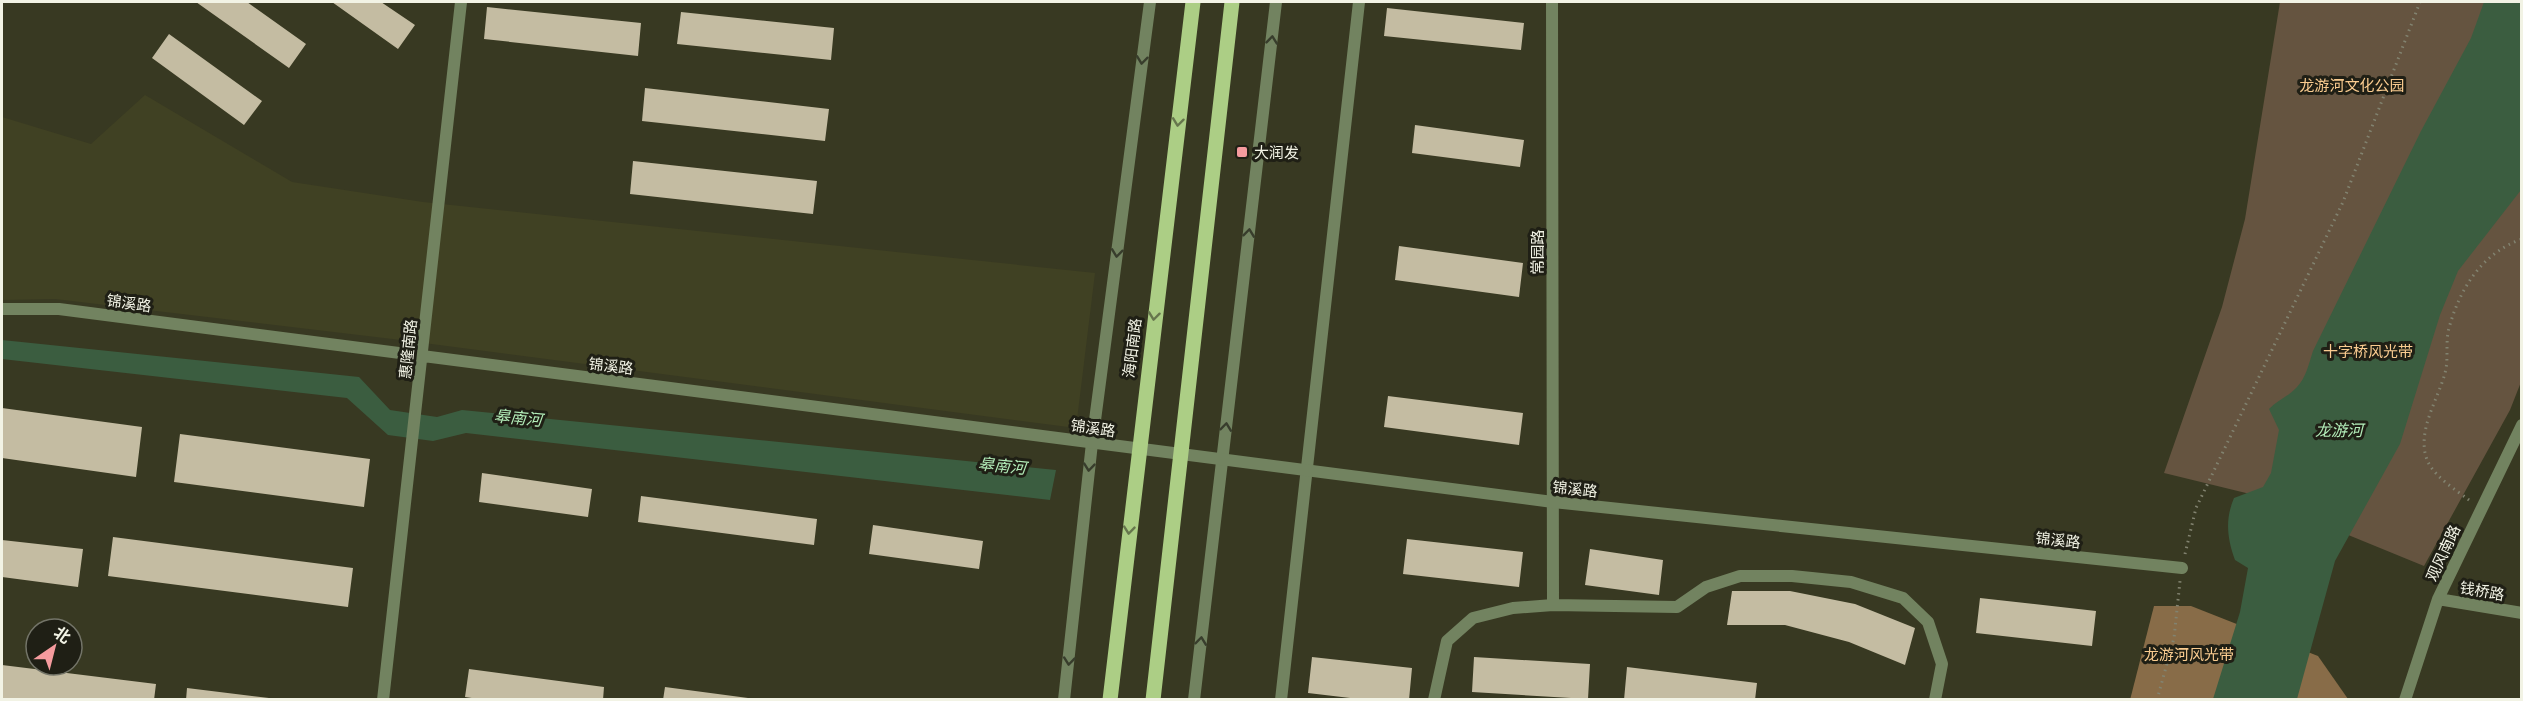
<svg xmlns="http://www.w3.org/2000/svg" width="2523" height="701" font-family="Poppins,'Noto Sans SC',sans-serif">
<rect width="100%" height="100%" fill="#383922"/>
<!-- built -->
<path fill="#404123" d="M 145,95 L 292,182 L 423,202 L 1095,273 L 1076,428 L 401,340 L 55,299 L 2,300 L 2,117 L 91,144 Z"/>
<!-- green -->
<path fill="#655440" d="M 2280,2 L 2521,2 L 2521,382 L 2510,410 L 2424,566 L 2246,493 L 2164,473 L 2222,307 L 2245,219 Z"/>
<!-- forest -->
<path fill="#886c48" d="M 2154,606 L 2191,606 L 2318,656 L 2348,699 L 2130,700 Z"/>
<!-- water -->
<path fill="#3b5d40" d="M 2484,2 L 2521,2 L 2521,190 L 2458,271 L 2440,315 L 2400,444 L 2335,561 L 2297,699 L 2213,699 L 2240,612 L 2248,568 L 2235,560 C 2227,538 2225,519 2234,498 L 2263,487 L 2271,473 L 2279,430 L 2269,409 C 2278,400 2289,396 2297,387 C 2306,378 2309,363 2313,351 L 2421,131 L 2471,38 Z
M 2,340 L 359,377 L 390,410 L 437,417 L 462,410 L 1056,470 L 1050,500 L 466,433 L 433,441 L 388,435 L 347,398 L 2,359 Z"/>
<!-- building -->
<path fill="#c4bca2" d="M 196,2 L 247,2 L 306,44 L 289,68 Z
M 332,2 L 381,2 L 415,25 L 398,49 Z
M 487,7 L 641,23 L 638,56 L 484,39 Z
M 1387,8 L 1524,23 L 1521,50 L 1384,36 Z
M 681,12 L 834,28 L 831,60 L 677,44 Z
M 169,34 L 262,101 L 244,125 L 152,58 Z
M 645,88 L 829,109 L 825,141 L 642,121 Z
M 1415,125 L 1524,140 L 1520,167 L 1412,153 Z
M 633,161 L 817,181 L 813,214 L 630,194 Z
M 1399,246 L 1523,263 L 1519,297 L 1395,280 Z
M 1388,396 L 1523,413 L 1519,445 L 1384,427 Z
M 2,408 L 142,427 L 136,477 L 2,458 Z
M 180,434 L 370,459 L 364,507 L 174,482 Z
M 482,473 L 592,489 L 588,517 L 479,502 Z
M 641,496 L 817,519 L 814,545 L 638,522 Z
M 873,525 L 983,541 L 979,569 L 869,554 Z
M 113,537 L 353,568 L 348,607 L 108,576 Z
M 1407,539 L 1523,552 L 1519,587 L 1403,574 Z
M 2,540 L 83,549 L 78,587 L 2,577 Z
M 1590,549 L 1663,560 L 1659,595 L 1585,585 Z
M 1732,591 L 1790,591 L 1855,604 L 1915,628 L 1905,665 L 1849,642 L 1785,625 L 1727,625 Z
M 1980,598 L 2096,611 L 2092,646 L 1976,633 Z
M 1312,657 L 1412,668 L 1409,700 L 1367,700 L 1308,693 Z
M 1474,657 L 1590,664 L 1588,699 L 1472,692 Z
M 2,665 L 156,684 L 154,700 L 2,700 Z
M 1627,667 L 1757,683 L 1755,700 L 1624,700 Z
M 469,669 L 604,687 L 603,700 L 485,700 L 465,697 Z
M 665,687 L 748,698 L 748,700 L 663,700 Z
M 187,688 L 269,698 L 269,700 L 186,700 Z"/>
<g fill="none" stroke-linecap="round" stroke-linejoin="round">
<!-- path -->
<path stroke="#828370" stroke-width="3" stroke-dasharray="1.5 4.5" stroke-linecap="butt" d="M 2469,500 C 2456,490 2435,477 2428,462 C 2415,433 2438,400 2445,373 C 2449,359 2445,343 2449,328 C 2460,288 2482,253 2522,239
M 2185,554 L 2196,508 L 2343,202 L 2420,2
M 2157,700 L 2174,638 L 2180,581"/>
<!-- minor -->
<path stroke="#728360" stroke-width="12" d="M 1552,2 L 1553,605
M 1064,700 L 1092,443 L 1150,2
M 1194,700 L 1276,2
M 1281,700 L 1359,2
M 1434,700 L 1447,641 L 1473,618 L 1513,608 L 1553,605 L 1677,607 L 1706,587 L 1740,576 L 1792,576 L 1851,582 L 1903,598 L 1928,622 L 1942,664 L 1935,700"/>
<!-- tertiary -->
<path stroke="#728360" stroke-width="12" d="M 2,309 L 59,309 L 1553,502 L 2182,568
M 2438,599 L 2522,613
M 383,700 L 461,2
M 2405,700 L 2438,599 L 2522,425"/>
<!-- primary -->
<path stroke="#acce85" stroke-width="15" d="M 1110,700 L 1193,2
M 1153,700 L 1232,2"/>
</g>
<!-- one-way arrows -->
<defs><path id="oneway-chevron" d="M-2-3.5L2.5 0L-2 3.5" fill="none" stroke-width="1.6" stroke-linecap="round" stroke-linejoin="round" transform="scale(1.5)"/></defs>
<g stroke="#383d2c">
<use href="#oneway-chevron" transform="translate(1272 40) rotate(-84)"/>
<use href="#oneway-chevron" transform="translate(1142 60) rotate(97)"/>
<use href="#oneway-chevron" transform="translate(1249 233) rotate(-83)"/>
<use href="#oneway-chevron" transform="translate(1117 253) rotate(97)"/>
<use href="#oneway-chevron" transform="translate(1226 427) rotate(-83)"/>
<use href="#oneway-chevron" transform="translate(1089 467) rotate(96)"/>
<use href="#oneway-chevron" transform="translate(1201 641) rotate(-83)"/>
<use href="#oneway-chevron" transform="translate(1069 661) rotate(96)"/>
</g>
<g stroke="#66764d">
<use href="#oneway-chevron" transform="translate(1178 122) rotate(97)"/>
<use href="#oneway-chevron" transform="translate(1154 316) rotate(97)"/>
<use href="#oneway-chevron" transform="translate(1129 530) rotate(96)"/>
</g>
<!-- markers -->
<rect fill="#f59b9e" stroke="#1f1f15" stroke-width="2" x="1236" y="146" width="12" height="12" rx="3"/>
<g text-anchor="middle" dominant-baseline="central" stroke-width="6" stroke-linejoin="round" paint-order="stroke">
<!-- park labels -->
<g font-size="15" fill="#facc90" stroke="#1f1f15">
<text x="2352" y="85">龙游河文化公园</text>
<text x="2368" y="351">十字桥风光带</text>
<text x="2189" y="654">龙游河风光带</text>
</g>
<!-- poi labels -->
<g font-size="15" fill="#f2f3e5" stroke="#1f1f15" text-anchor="start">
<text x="1254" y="152">大润发</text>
</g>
<!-- street labels -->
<g font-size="15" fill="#f2f3e5" stroke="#1f1f15">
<text transform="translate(1537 252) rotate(-90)">常园路</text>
<text transform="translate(129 303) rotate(8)">锦溪路</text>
<text transform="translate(1132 348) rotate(-83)">海阳南路</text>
<text transform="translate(408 349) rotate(-84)">惠隆南路</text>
<text transform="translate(611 366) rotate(7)">锦溪路</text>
<text transform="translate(1093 428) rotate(8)">锦溪路</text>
<text transform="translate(1575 489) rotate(6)">锦溪路</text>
<text transform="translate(2058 540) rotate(6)">锦溪路</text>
<text transform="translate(2443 553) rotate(-65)">观风南路</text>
<text transform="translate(2482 591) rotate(10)">钱桥路</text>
</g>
<!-- water labels -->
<g font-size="16" font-style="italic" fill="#b3edb9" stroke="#1f1f15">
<text transform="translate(518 418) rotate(6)">皋南河</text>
<text x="2339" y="430">龙游河</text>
<text transform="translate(1002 466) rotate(6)">皋南河</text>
</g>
</g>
<!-- border -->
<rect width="2523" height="701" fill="none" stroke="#f2f3e5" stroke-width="6"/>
<!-- north arrow -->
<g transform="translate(54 647) rotate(35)"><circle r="28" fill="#1f1f15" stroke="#737468" stroke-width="1.5"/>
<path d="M0-4.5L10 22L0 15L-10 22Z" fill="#f59b9e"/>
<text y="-9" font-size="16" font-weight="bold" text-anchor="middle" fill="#f2f3e5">北</text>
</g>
</svg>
